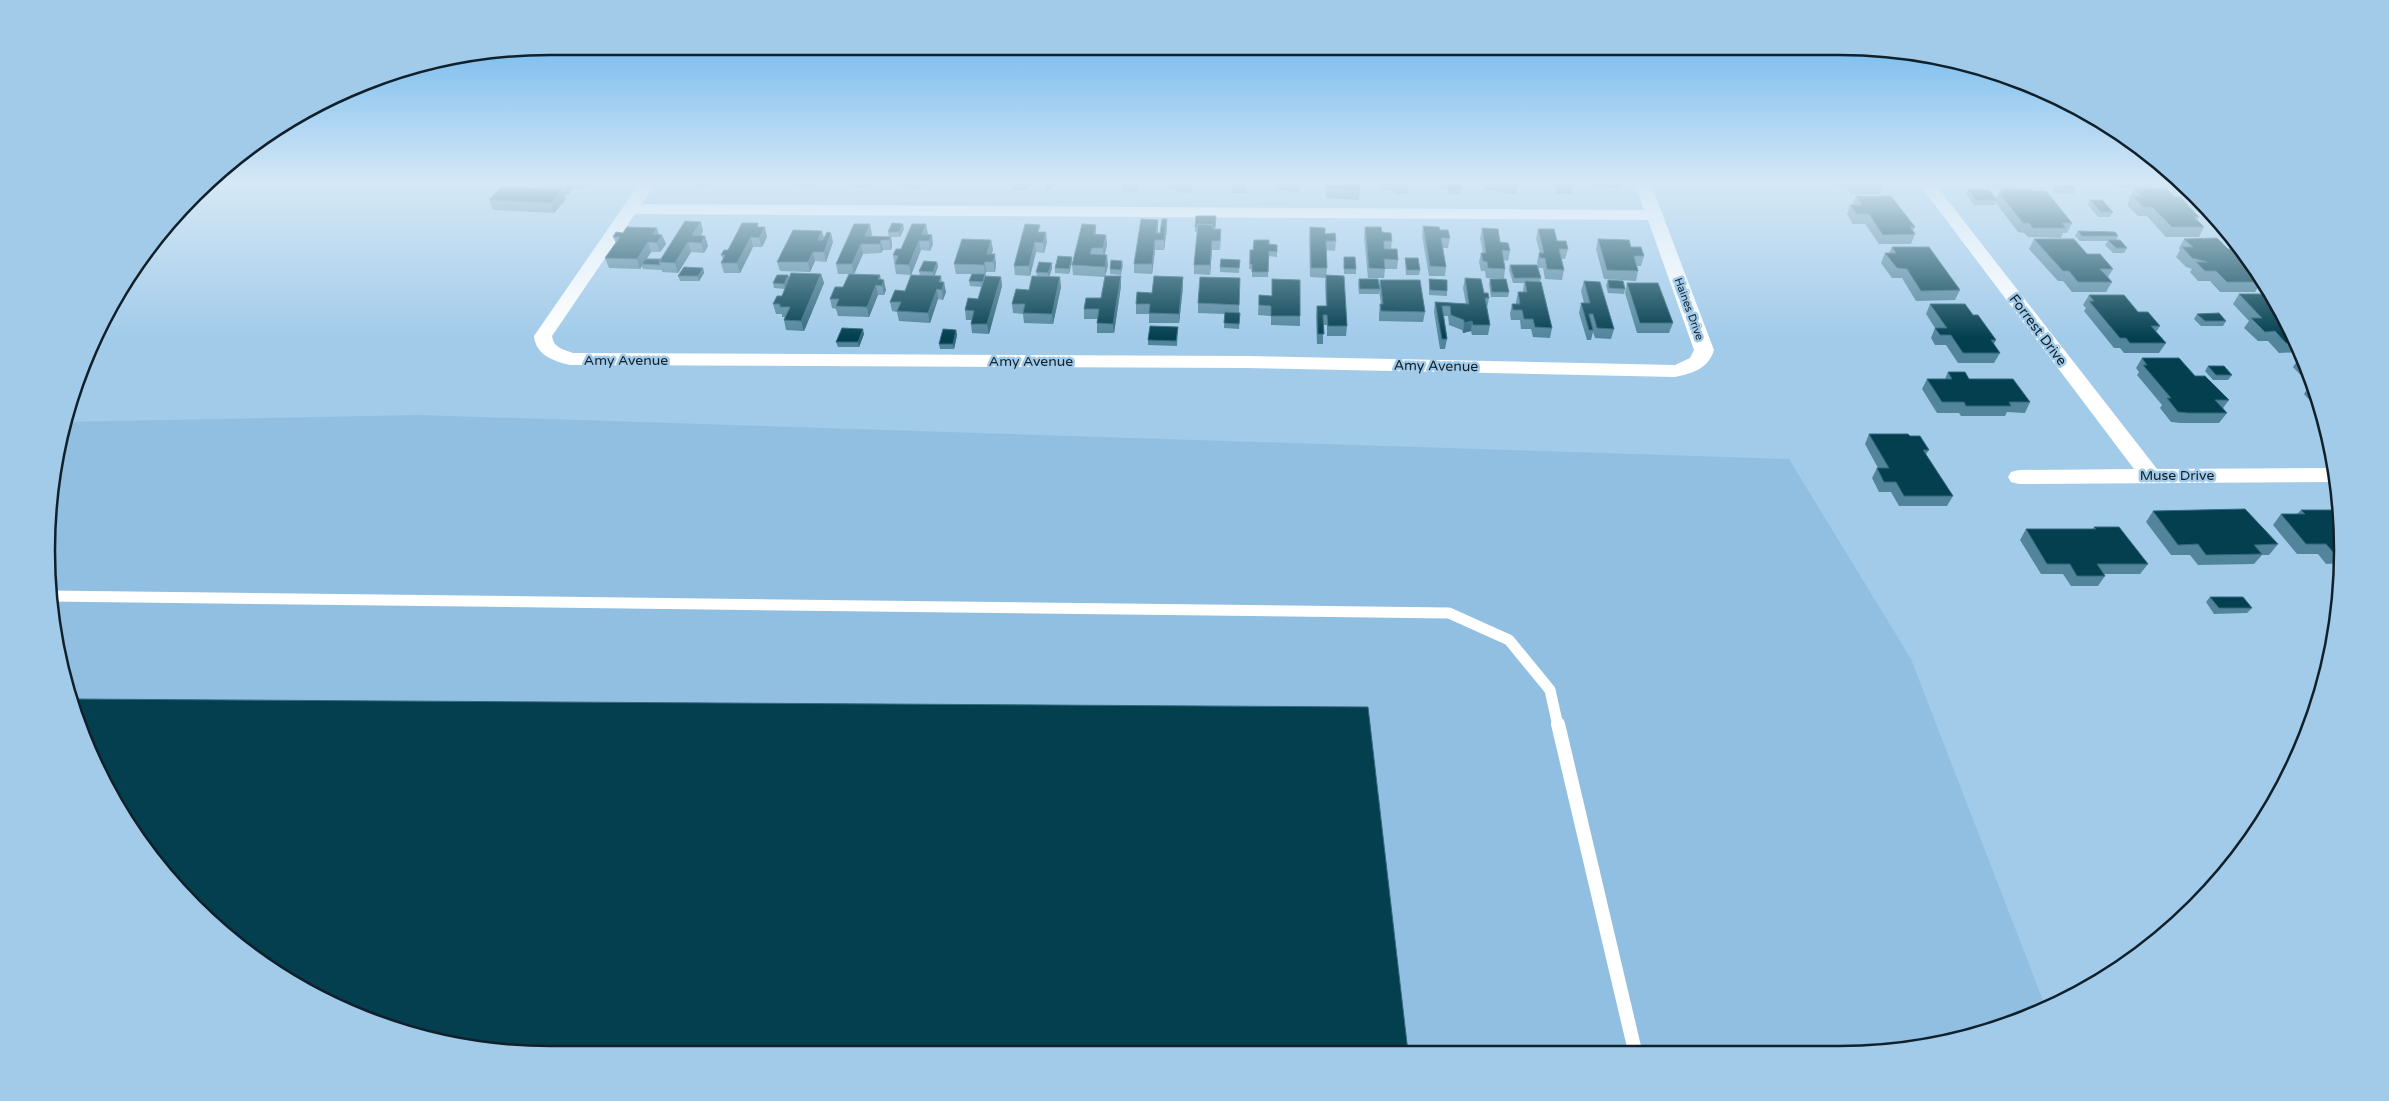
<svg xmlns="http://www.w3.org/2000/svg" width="2389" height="1101" font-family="'Varela Round',sans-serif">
<rect width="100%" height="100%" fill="#a2cbea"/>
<!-- built -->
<path fill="#90bfe2" d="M 419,415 L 1789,459 L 1911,659 L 2046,1008 L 2032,1016 L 1905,1050 L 550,1055 L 452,1045 L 73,713 L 51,617 L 46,550 L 56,452 L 64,422 Z"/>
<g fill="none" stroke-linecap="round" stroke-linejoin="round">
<!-- service-far1 -->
<path stroke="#fff" stroke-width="11" d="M 49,596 L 1449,613 L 1509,640 L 1550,690 L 1558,726"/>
<!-- service -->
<path stroke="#fff" stroke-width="14" d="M 1558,724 L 1635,1051"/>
<!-- minor -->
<path fill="#fff" fill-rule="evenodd" d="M 639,184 L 655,184 L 642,204 L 1644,210 L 1635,184 L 1651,184 L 1714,350 C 1708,369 1693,373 1675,377 L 1246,368 L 570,365 C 553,361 536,355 534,336 ZM 635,214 L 1648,220 L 1694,350 L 1690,358 L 1675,365 L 1246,356 L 573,353 C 562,349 554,348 552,336 Z
M 1919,184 L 1935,184 L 2157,469 L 2335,468 L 2336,482 L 2019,484 L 2011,482 L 2008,477 L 2011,472 L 2019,470 L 2134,469 Z"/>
</g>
<!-- wall -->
<path fill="#52859c" d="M 537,184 L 587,184 L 582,189 L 573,189 L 568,195 L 564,195 L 566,199 L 554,213 L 493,210 L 489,200 L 538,188 L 537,185 Z
M 682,184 L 709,184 L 704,187 L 696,187 L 695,184 Z
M 798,184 L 816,184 L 814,187 L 799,187 Z
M 854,184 L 871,184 L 870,188 L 855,188 Z
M 898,184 L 922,184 L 920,189 L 906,189 L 905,185 L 898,185 Z
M 1013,184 L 1029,184 L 1027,190 L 1013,190 Z
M 1046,184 L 1052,184 L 1051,190 L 1046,190 Z
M 1121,184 L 1143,184 L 1143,185 L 1139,185 L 1137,192 L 1122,191 Z
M 1168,184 L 1192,184 L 1191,193 L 1176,192 L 1176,189 L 1168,189 Z
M 1220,184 L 1246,184 L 1246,193 L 1231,193 L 1232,184 Z
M 1277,184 L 1300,184 L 1299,193 L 1277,190 Z
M 1325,184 L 1359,184 L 1360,190 L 1359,200 L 1326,198 Z
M 1381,184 L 1409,184 L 1408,194 L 1394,194 L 1393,190 L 1382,190 Z
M 1439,184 L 1461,184 L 1462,189 L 1461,194 L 1449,194 L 1448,189 L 1439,189 Z
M 1484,184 L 1517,184 L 1518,185 L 1516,194 L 1485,190 Z
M 1554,184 L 1574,184 L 1571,194 L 1557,194 Z
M 1593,184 L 1622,184 L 1621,188 L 1594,187 Z
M 1833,184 L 1884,184 L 1880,194 L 1851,194 L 1845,186 L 1835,186 Z
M 1984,184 L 2019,184 L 2018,188 L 1987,187 Z
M 2054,184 L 2076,189 L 2073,194 L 2056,193 L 2052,189 Z
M 2117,184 L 2153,184 L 2151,188 L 2121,188 Z
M 2134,188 L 2175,197 L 2199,217 L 2197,220 L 2204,227 L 2199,237 L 2166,237 L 2147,216 L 2138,216 L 2127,205 L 2130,199 L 2129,198 Z
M 1968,189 L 1996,198 L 2000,189 L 2034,191 L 2072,223 L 2067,233 L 2063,233 L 2061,238 L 2028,237 L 2024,233 L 2018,232 L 1996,203 L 1995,205 L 1974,205 L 1966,194 Z
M 1856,196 L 1915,227 L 1913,231 L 1915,234 L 1911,244 L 1879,244 L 1865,224 L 1853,224 L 1847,214 L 1850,205 L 1852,205 Z
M 2090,200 L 2113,212 L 2110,217 L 2098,217 L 2088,205 Z
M 1216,216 L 1215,229 L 1221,239 L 1220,250 L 1212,250 L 1210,275 L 1194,274 L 1194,265 L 1197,232 L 1195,232 L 1195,227 Z
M 1158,220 L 1158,233 L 1160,233 L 1167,229 L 1164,250 L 1155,250 L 1152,274 L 1134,273 L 1134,264 Z
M 1423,226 L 1440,230 L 1450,238 L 1448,248 L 1442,248 L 1446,267 L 1445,276 L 1429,276 L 1422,236 Z
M 759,227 L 767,237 L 762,247 L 753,247 L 740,273 L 724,273 L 721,263 L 723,259 L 721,255 Z
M 1310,227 L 1325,234 L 1336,241 L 1335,251 L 1326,250 L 1327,268 L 1326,278 L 1310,277 L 1309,237 Z
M 1365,227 L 1382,232 L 1392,241 L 1391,249 L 1398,260 L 1397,269 L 1385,269 L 1384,278 L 1368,278 L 1364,237 Z
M 1482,228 L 1510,251 L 1508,261 L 1504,260 L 1505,269 L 1504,279 L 1486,278 L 1485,271 L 1481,271 L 1479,262 L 1481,253 L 1483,253 L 1480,238 Z
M 904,229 L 900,237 L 891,237 L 892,246 L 891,250 L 883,250 L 881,253 L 863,254 L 854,274 L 838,274 L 836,264 L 872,234 L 871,236 L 889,237 L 888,232 Z
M 1538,229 L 1557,241 L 1568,249 L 1565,259 L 1561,259 L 1564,270 L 1562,280 L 1545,279 L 1543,268 L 1538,268 L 1537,262 L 1539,253 L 1540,253 L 1536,239 Z
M 703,231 L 701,236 L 705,236 L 708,246 L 704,253 L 691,252 L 678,273 L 662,272 L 662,270 L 643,269 L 642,266 L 640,269 L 609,268 L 605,258 L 616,243 L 613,237 L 662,235 L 666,244 L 660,252 L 651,252 L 647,259 L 661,259 Z
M 2078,231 L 2118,236 L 2116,240 L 2127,248 L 2124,253 L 2113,253 L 2105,245 L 2108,241 L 2080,241 L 2075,236 Z
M 1040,232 L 1047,242 L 1044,253 L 1036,252 L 1030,276 L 1015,275 L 1014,266 Z
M 928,234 L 933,244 L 930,251 L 921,250 L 911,275 L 896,274 L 893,255 L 901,249 Z
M 1096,235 L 1106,235 L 1107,245 L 1104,255 L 1108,265 L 1105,276 L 1121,286 L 1114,333 L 1097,333 L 1097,323 L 1098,319 L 1084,319 L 1084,309 L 1101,298 L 1105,277 L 1073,275 L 1072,265 Z
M 824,239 L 833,242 L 826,262 L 815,261 L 810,272 L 780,271 L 777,262 Z
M 1598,239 L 1631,247 L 1644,256 L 1641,266 L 1637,266 L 1638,271 L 1636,281 L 1604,279 L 1596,249 Z
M 2034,239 L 2087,254 L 2113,269 L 2108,277 L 2112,282 L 2106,292 L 2072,292 L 2063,281 L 2058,281 L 2029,249 Z
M 2184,239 L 2228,249 L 2255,271 L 2253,273 L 2261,282 L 2255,292 L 2220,292 L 2210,281 L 2198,281 L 2190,272 L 2192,269 L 2186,267 L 2176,257 L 2180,250 L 2179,248 Z
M 991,240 L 993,250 L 991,254 L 996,264 L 995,272 L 986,272 L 985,276 L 1001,277 L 1002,286 L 989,334 L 972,333 L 971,324 L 972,320 L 966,320 L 965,310 L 978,299 L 982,287 L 970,286 L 969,281 L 972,274 L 956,274 L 954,264 Z
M 1269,244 L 1277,245 L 1277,257 L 1269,256 L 1268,277 L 1252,277 L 1252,269 L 1249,269 L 1250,250 L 1253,250 Z
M 1892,247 L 1960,290 L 1955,300 L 1916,301 L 1902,278 L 1892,278 L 1881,263 L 1885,253 L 1889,253 Z
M 1072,257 L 1072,262 L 1069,274 L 1055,273 L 1055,268 Z
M 1344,257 L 1356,269 L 1356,274 L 1344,274 Z
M 1405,258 L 1420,270 L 1419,275 L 1406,275 L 1405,263 Z
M 1240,260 L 1239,273 L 1220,272 L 1220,267 Z
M 1122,261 L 1123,266 L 1121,275 L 1110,274 L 1110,269 Z
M 937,262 L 938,267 L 934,276 L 941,276 L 942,282 L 946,292 L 943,300 L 938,299 L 930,323 L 899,321 L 897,312 L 892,311 L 890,302 L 905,291 L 920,275 L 919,271 Z
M 1510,265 L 1541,278 L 1540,282 L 1552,328 L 1550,338 L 1533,337 L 1531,329 L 1521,329 L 1520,320 L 1511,320 L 1510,314 L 1512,304 L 1516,304 L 1516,302 L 1518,292 L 1523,292 L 1524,283 L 1513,283 L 1509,270 Z
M 703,268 L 704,273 L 699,281 L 680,281 L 678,276 Z
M 1052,268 L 1049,277 L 1061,287 L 1053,324 L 1024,323 L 1023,314 L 1013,313 L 1012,304 L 1029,290 L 1037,276 L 1036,272 Z
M 821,274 L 824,283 L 804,331 L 786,330 L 784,320 L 785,317 L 782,317 L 782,314 L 776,314 L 773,304 L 782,296 L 785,289 L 774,288 L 773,283 L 788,275 L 789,278 Z
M 1326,275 L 1347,326 L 1346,336 L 1327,336 L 1327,325 L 1323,325 L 1323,344 L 1317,344 L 1316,316 L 1317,306 L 1326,306 L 1325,285 Z
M 1240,278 L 1239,313 L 1240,313 L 1239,329 L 1224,328 L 1225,314 L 1198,313 L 1198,303 Z
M 1465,278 L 1484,293 L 1489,298 L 1487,308 L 1490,325 L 1488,335 L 1472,335 L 1471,331 L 1463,333 L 1462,330 L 1449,325 L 1448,316 L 1444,316 L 1447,339 L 1445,349 L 1440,349 L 1434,312 L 1435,302 L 1466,304 L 1463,288 Z
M 1359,279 L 1379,288 L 1380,280 L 1425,312 L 1423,322 L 1379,321 L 1379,314 L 1380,304 L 1381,304 L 1379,291 L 1379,294 L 1359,294 L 1358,284 Z
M 1429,279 L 1447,291 L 1447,296 L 1429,295 Z
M 1490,279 L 1509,292 L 1508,297 L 1491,297 L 1489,284 Z
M 881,280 L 886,290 L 884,295 L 878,295 L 869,317 L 838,316 L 836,309 L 832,308 L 830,299 L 843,287 Z
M 1608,280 L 1625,289 L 1624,294 L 1608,293 L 1606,285 Z
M 1584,281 L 1614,329 L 1611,339 L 1595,338 L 1593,332 L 1591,340 L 1587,340 L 1579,313 L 1581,303 L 1584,303 L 1581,291 Z
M 1627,283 L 1673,323 L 1669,333 L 1637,333 L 1625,293 Z
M 1183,287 L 1179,323 L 1149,323 L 1149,314 L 1136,314 L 1136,304 L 1152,293 Z
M 2239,294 L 2271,294 L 2302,352 L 2279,353 L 2268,341 L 2258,341 L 2244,328 L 2249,321 L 2233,304 Z
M 1259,295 L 1300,316 L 1300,326 L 1271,325 L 1271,316 L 1258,315 Z
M 2089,295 L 2138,312 L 2160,326 L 2156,332 L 2166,343 L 2159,353 L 2124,353 L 2120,348 L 2114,348 L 2084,311 L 2086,308 L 2083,305 Z
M 1930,304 L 1973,315 L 1996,340 L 1994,344 L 2000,353 L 1994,363 L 1958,363 L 1946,345 L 1935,345 L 1931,338 L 1935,328 L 1926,314 Z
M 2197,314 L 2226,321 L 2223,326 L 2201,326 L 2194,319 Z
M 1178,327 L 1177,346 L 1148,345 L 1148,340 Z
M 956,330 L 957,335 L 954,349 L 940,349 L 939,344 Z
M 864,334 L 859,347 L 838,347 L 836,342 Z
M 2300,357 L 2304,357 L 2318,404 L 2313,404 L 2304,394 L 2310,385 L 2293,367 Z
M 2142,358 L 2195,376 L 2229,400 L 2223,408 L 2227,413 L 2219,423 L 2181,423 L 2171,422 L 2160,408 L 2162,405 L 2137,375 L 2139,372 L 2136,368 Z
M 2208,366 L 2232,375 L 2228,380 L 2213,380 L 2205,371 Z
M 1948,372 L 1969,379 L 2030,402 L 2025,413 L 2007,412 L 2005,416 L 1961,416 L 1959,413 L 1937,413 L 1922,389 L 1927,379 L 1945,379 Z
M 1869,434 L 1910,436 L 1929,450 L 1926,454 L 1953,496 L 1947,506 L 1899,506 L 1891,492 L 1879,492 L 1872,478 L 1877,468 L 1878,468 L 1865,444 Z
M 2301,510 L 2343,550 L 2341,563 L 2326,564 L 2318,554 L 2297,554 L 2273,525 L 2281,514 L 2297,514 Z
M 2153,511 L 2278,544 L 2269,555 L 2262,555 L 2254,564 L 2198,565 L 2190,555 L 2171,555 L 2146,522 Z
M 2094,527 L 2148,564 L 2140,574 L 2104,574 L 2105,576 L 2098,586 L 2071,586 L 2063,574 L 2041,574 L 2020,540 L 2026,529 L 2093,529 Z
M 2210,597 L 2252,608 L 2247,613 L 2214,614 L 2206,602 Z"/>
<!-- shaded-wall -->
<path fill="#33697e" d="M 566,184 L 571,184 L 573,189 L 568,195 L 565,186 Z
M 580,184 L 587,184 L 582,189 Z
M 703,184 L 709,184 L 704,187 Z
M 919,184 L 922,184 L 920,189 Z
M 1026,184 L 1029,184 L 1027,190 Z
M 562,189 L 566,199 L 554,213 L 551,203 Z
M 1167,219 L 1167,229 L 1164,250 L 1164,240 Z
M 1158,220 L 1158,229 L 1157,240 L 1156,233 Z
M 701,222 L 703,231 L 697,243 L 692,235 Z
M 870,224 L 872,234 L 868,244 L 865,236 Z
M 903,224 L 904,229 L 900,237 L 899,232 Z
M 926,224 L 928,234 L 925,241 L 922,234 Z
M 1096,225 L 1096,234 L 1094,234 Z
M 765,227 L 767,237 L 762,247 L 759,238 Z
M 657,228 L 660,238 L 662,235 L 666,244 L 660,252 L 653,234 Z
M 822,231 L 825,241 L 818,240 Z
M 1046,232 L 1047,242 L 1044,253 L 1043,243 Z
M 831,233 L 833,242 L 826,262 L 824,252 Z
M 932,235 L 933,244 L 930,251 L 929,241 Z
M 1106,235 L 1107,245 L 1104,258 L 1103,248 Z
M 705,236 L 708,246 L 704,253 L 701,243 Z
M 751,237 L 753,247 L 740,273 L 737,263 Z
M 891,237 L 892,246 L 891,250 L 889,240 Z
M 881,240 L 883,250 L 881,253 L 880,244 Z
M 991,240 L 993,250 L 989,262 L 987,254 Z
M 1155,240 L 1155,250 L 1152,274 L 1152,264 Z
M 919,241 L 921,250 L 911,275 L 909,265 Z
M 1212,241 L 1212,250 L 1210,275 L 1210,265 Z
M 648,242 L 651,252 L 643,264 L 642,264 L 642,266 L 640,269 L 637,259 Z
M 688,242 L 691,252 L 678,273 L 675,263 Z
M 1035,242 L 1036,252 L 1030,276 L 1029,266 Z
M 861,244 L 863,254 L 854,274 L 852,264 Z
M 813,252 L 815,261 L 810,272 L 808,262 Z
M 995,254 L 996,264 L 995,272 L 993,262 Z
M 1107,255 L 1108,265 L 1105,277 L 1105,267 Z
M 1072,257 L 1072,262 L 1069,274 L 1069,269 Z
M 937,262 L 938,267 L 934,277 L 933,272 Z
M 985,262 L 986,272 L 985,275 L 984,265 Z
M 1052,263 L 1052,268 L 1049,278 L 1048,273 Z
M 703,268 L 704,273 L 699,281 L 698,276 Z
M 821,274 L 824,283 L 804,331 L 801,321 Z
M 788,275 L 790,280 L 785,289 L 784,284 Z
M 880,275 L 882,285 L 884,280 L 886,290 L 884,295 L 882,286 L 878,279 Z
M 1121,276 L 1121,286 L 1114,333 L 1113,324 Z
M 1001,277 L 1002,286 L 989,334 L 987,324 Z
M 1060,277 L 1061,287 L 1053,324 L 1052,314 Z
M 1183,277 L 1183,287 L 1179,323 L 1179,314 Z
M 944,282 L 946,292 L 943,300 L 942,290 Z
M 876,285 L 878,295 L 869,317 L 867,307 Z
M 937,289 L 938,299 L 930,323 L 928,313 Z
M 1472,321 L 1471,331 L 1463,333 L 1464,323 Z
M 863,329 L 864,334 L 859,347 L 858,342 Z
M 956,330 L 957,335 L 954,349 L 953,344 Z"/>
<!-- building -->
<path fill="#033f4f" stroke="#33697e" d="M 537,184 L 566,184 L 565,186 L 537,185 Z
M 1326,184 L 1359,184 L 1360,190 L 1326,188 Z
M 1440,184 L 1461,184 L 1462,189 L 1449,189 L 1449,184 Z
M 1559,184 L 1573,184 L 1573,185 Z
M 2054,184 L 2072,184 L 2076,189 L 2058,188 Z
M 501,187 L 562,189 L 551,203 L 489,200 Z
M 2134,188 L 2166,188 L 2175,197 L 2180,197 L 2199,217 L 2194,217 L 2204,227 L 2172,227 L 2152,207 L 2143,207 L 2133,196 L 2141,196 Z
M 1968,189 L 1989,190 L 1997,200 L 1976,200 Z
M 2000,189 L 2031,189 L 2034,191 L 2046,191 L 2072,223 L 2062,223 L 2066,228 L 2033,228 L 2029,223 L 2023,223 L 2000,194 L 2004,194 Z
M 1856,196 L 1891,196 L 1915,227 L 1910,227 L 1915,234 L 1883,235 L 1869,214 L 1857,214 L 1850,205 L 1862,205 Z
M 2090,200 L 2102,200 L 2113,212 L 2101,212 Z
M 1196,216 L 1216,216 L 1215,228 L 1213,227 L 1213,225 L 1198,224 L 1198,227 L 1195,227 Z
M 1141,219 L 1158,220 L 1156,233 L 1160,233 L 1162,219 L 1167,219 L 1164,240 L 1155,240 L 1152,264 L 1134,264 Z
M 685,221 L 701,222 L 692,235 L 705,236 L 701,243 L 688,242 L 675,263 L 659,262 Z
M 742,223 L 758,223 L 757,227 L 765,227 L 759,238 L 751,237 L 737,263 L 721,263 L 725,255 L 721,255 L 724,250 L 728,250 Z
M 892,223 L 903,224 L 899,232 L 888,232 Z
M 854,224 L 870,224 L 865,236 L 891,237 L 889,240 L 881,240 L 880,244 L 861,244 L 852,264 L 836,264 Z
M 912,224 L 926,224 L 922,234 L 932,235 L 929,241 L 919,241 L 909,265 L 895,264 L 898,256 L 893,255 L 896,249 L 901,249 Z
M 1025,224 L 1040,225 L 1038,232 L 1046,232 L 1043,243 L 1035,242 L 1029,266 L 1014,266 Z
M 1082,224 L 1096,225 L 1094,234 L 1106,235 L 1103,248 L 1092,248 L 1090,254 L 1107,255 L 1105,267 L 1072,265 Z
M 1198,224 L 1213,225 L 1213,229 L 1221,229 L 1220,241 L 1212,241 L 1210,265 L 1194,265 Z
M 1423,226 L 1439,227 L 1440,230 L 1448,230 L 1450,238 L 1441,238 L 1446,267 L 1430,266 Z
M 627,227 L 657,228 L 653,234 L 662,235 L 657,243 L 648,242 L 637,259 L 605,258 L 620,237 L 613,237 L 616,232 L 623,233 Z
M 1310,227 L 1325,228 L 1325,234 L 1335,233 L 1336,241 L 1326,241 L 1327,268 L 1311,268 Z
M 1365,227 L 1381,227 L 1382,232 L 1391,233 L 1392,241 L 1384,241 L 1384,249 L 1397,249 L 1398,260 L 1384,259 L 1385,269 L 1369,268 Z
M 1482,228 L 1498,229 L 1500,242 L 1508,243 L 1510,251 L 1502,250 L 1505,269 L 1488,268 L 1487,262 L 1483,261 L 1481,253 L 1486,253 Z
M 1538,229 L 1554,229 L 1557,241 L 1566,241 L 1568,249 L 1559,249 L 1564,270 L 1547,269 L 1545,258 L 1540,258 L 1539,253 L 1544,253 Z
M 793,230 L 822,231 L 818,240 L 823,240 L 827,232 L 831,233 L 824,252 L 813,252 L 808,262 L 777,262 Z
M 2078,231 L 2115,232 L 2118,236 L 2082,236 Z
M 2217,238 L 2228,249 L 2233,249 L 2255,271 L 2250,271 L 2261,282 L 2227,282 L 2216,271 L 2205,271 L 2196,262 L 2207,262 L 2192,258 L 2182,247 L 2193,247 L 2184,239 Z
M 962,239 L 991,240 L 987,254 L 995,254 L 993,262 L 985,262 L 984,265 L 954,264 Z
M 1598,239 L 1629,240 L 1631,247 L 1641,247 L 1644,256 L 1634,256 L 1638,271 L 1607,270 Z
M 2034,239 L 2074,239 L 2087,254 L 2100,254 L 2113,269 L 2100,269 L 2112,282 L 2078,282 L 2069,271 L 2063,271 Z
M 1254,240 L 1269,240 L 1269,244 L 1277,245 L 1277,252 L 1269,251 L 1268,272 L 1252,272 L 1252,264 L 1250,264 L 1250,250 L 1253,250 Z
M 2108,240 L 2120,240 L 2127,248 L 2116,248 Z
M 1892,247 L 1929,247 L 1960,290 L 1921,291 L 1907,269 L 1897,268 L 1885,253 L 1896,253 Z
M 1058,256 L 1072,257 L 1069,269 L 1055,268 Z
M 1344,257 L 1355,257 L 1356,269 L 1344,269 Z
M 1405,258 L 1418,258 L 1420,270 L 1407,270 Z
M 645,259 L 661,259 L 659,262 L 660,265 L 642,264 Z
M 1221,259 L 1240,260 L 1239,268 L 1220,267 Z
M 1111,260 L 1122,261 L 1121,270 L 1110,269 Z
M 924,261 L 937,262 L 933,272 L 919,271 Z
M 1039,262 L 1052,263 L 1048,273 L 1036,272 Z
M 1510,265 L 1537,265 L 1541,278 L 1514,278 Z
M 684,267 L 703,268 L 698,276 L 678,276 Z
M 791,273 L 821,274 L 801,321 L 784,320 L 790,307 L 780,307 L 780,304 L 773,304 L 777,296 L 782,296 Z
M 849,274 L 880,275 L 878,279 L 884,280 L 882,286 L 876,285 L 867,307 L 836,306 L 839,299 L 830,299 L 835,287 L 843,287 Z
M 972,274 L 985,274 L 983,282 L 969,281 Z
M 777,275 L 788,275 L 784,284 L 773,283 Z
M 911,275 L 941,276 L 939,282 L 944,282 L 942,290 L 937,289 L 928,313 L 897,311 L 901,302 L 890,302 L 895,290 L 905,291 Z
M 1326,275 L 1344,276 L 1347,326 L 1328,326 L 1327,315 L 1323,315 L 1324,334 L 1318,334 L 1317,306 L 1327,306 Z
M 985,276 L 1001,277 L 987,324 L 971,324 L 974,311 L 965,310 L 968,298 L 978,299 Z
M 1032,276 L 1060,277 L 1052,314 L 1023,313 L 1025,304 L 1012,304 L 1016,289 L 1029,290 Z
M 1105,276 L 1121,276 L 1113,324 L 1097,323 L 1099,309 L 1084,309 L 1086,298 L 1101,298 Z
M 1154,276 L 1183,277 L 1179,314 L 1149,313 L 1150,304 L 1136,304 L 1137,292 L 1152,293 Z
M 1200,277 L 1240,278 L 1239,305 L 1198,303 Z
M 1465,278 L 1481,279 L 1484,293 L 1488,293 L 1489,298 L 1485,298 L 1490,325 L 1473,325 L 1472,321 L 1464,323 L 1464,320 L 1451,315 L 1450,306 L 1442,306 L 1447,339 L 1442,339 L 1435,302 L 1469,304 Z
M 1272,279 L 1300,280 L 1300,316 L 1271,316 L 1271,306 L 1259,305 L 1259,295 L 1272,296 Z
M 1359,279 L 1378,279 L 1380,289 L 1360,289 Z
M 1429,279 L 1447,280 L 1447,291 L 1430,290 Z
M 1490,279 L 1506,279 L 1509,292 L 1492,292 Z
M 1380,280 L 1420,280 L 1425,312 L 1381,311 L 1380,304 L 1383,304 Z
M 1608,280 L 1623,281 L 1625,289 L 1609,288 Z
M 1525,281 L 1541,282 L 1552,328 L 1535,327 L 1533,319 L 1524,319 L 1522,310 L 1513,310 L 1512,304 L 1520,304 L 1518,292 L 1527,292 Z
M 1584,281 L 1600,282 L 1614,329 L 1597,328 L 1593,314 L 1589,314 L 1593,330 L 1589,330 L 1581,303 L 1590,303 Z
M 1627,283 L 1658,283 L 1673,323 L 1640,323 Z
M 2239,294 L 2271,294 L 2296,343 L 2286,343 L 2275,331 L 2265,332 L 2251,318 L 2262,318 Z
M 2089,295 L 2124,295 L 2138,312 L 2148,312 L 2160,326 L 2151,326 L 2166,343 L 2130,343 L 2126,338 L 2120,338 L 2089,301 L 2094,301 Z
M 1930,304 L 1965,304 L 1973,315 L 1978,315 L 1996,340 L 1991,340 L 2000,353 L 1963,353 L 1951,335 L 1940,335 L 1935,328 L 1947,328 Z
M 1225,312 L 1240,313 L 1239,324 L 1224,323 Z
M 2219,313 L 2226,321 L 2205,321 L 2197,314 Z
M 1150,326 L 1178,327 L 1176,341 L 1148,340 Z
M 842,328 L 863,329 L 858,342 L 836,342 Z
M 943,329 L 956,330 L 953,344 L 939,344 Z
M 2300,357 L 2304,357 L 2306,363 Z
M 2142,358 L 2179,358 L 2195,376 L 2205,376 L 2229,400 L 2215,400 L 2227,413 L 2188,413 L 2178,412 L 2167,398 L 2171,398 L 2143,365 L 2147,365 Z
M 2208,366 L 2224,366 L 2232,375 L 2216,375 Z
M 1948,372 L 1965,372 L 1969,379 L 2013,379 L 2030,402 L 2009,402 L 2011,406 L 1966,406 L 1964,402 L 1942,402 L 1927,379 L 1952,379 Z
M 1869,434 L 1908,434 L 1910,436 L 1920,436 L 1929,450 L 1923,450 L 1953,496 L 1904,496 L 1896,482 L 1884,482 L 1877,468 L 1889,468 Z
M 2245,509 L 2278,544 L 2254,545 L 2262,554 L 2206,555 L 2198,544 L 2178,545 L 2153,511 Z
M 2301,510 L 2339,510 L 2342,553 L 2334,553 L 2326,544 L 2306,544 L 2281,514 L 2305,514 Z
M 2094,527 L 2119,527 L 2148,564 L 2097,564 L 2105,576 L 2077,576 L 2070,564 L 2047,564 L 2026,529 L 2096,529 Z
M 2210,597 L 2243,597 L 2252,608 L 2219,608 Z
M 70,699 L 1368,707 L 1408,1052 L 550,1055 L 452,1045 L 358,1016 L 298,987 L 218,930 L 151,858 L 114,802 L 73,713 Z"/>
<!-- sky -->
<linearGradient id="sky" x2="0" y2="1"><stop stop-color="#5fb0ec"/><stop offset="0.54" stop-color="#d5e8f6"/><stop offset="1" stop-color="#d5e8f6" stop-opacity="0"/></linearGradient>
<rect width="2389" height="338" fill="url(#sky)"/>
<g text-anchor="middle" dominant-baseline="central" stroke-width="5" stroke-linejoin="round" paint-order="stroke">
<!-- far-street labels -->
<g font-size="11" fill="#11212c" stroke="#a2cbea">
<text transform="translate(1689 309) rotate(70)">Haines Drive</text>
</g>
<!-- street labels -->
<g font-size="14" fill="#11212c" stroke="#a2cbea">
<text transform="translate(2038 330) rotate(53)">Forrest Drive</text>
<text x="626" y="360">Amy Avenue</text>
<text x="1031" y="361">Amy Avenue</text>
<text transform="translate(1436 366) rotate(1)">Amy Avenue</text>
<text x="2177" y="475">Muse Drive</text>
</g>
</g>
<!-- crop -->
<path d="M0 0H2389V1101H0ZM550 55H1839A495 495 0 0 1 2334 550V551A495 495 0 0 1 1839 1046H550A495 495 0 0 1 55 551V550A495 495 0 0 1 550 55Z" fill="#a2cbea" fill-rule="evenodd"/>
<path fill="none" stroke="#11212c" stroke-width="2.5" d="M550 55H1839A495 495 0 0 1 2334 550V551A495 495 0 0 1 1839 1046H550A495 495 0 0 1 55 551V550A495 495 0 0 1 550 55Z"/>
</svg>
